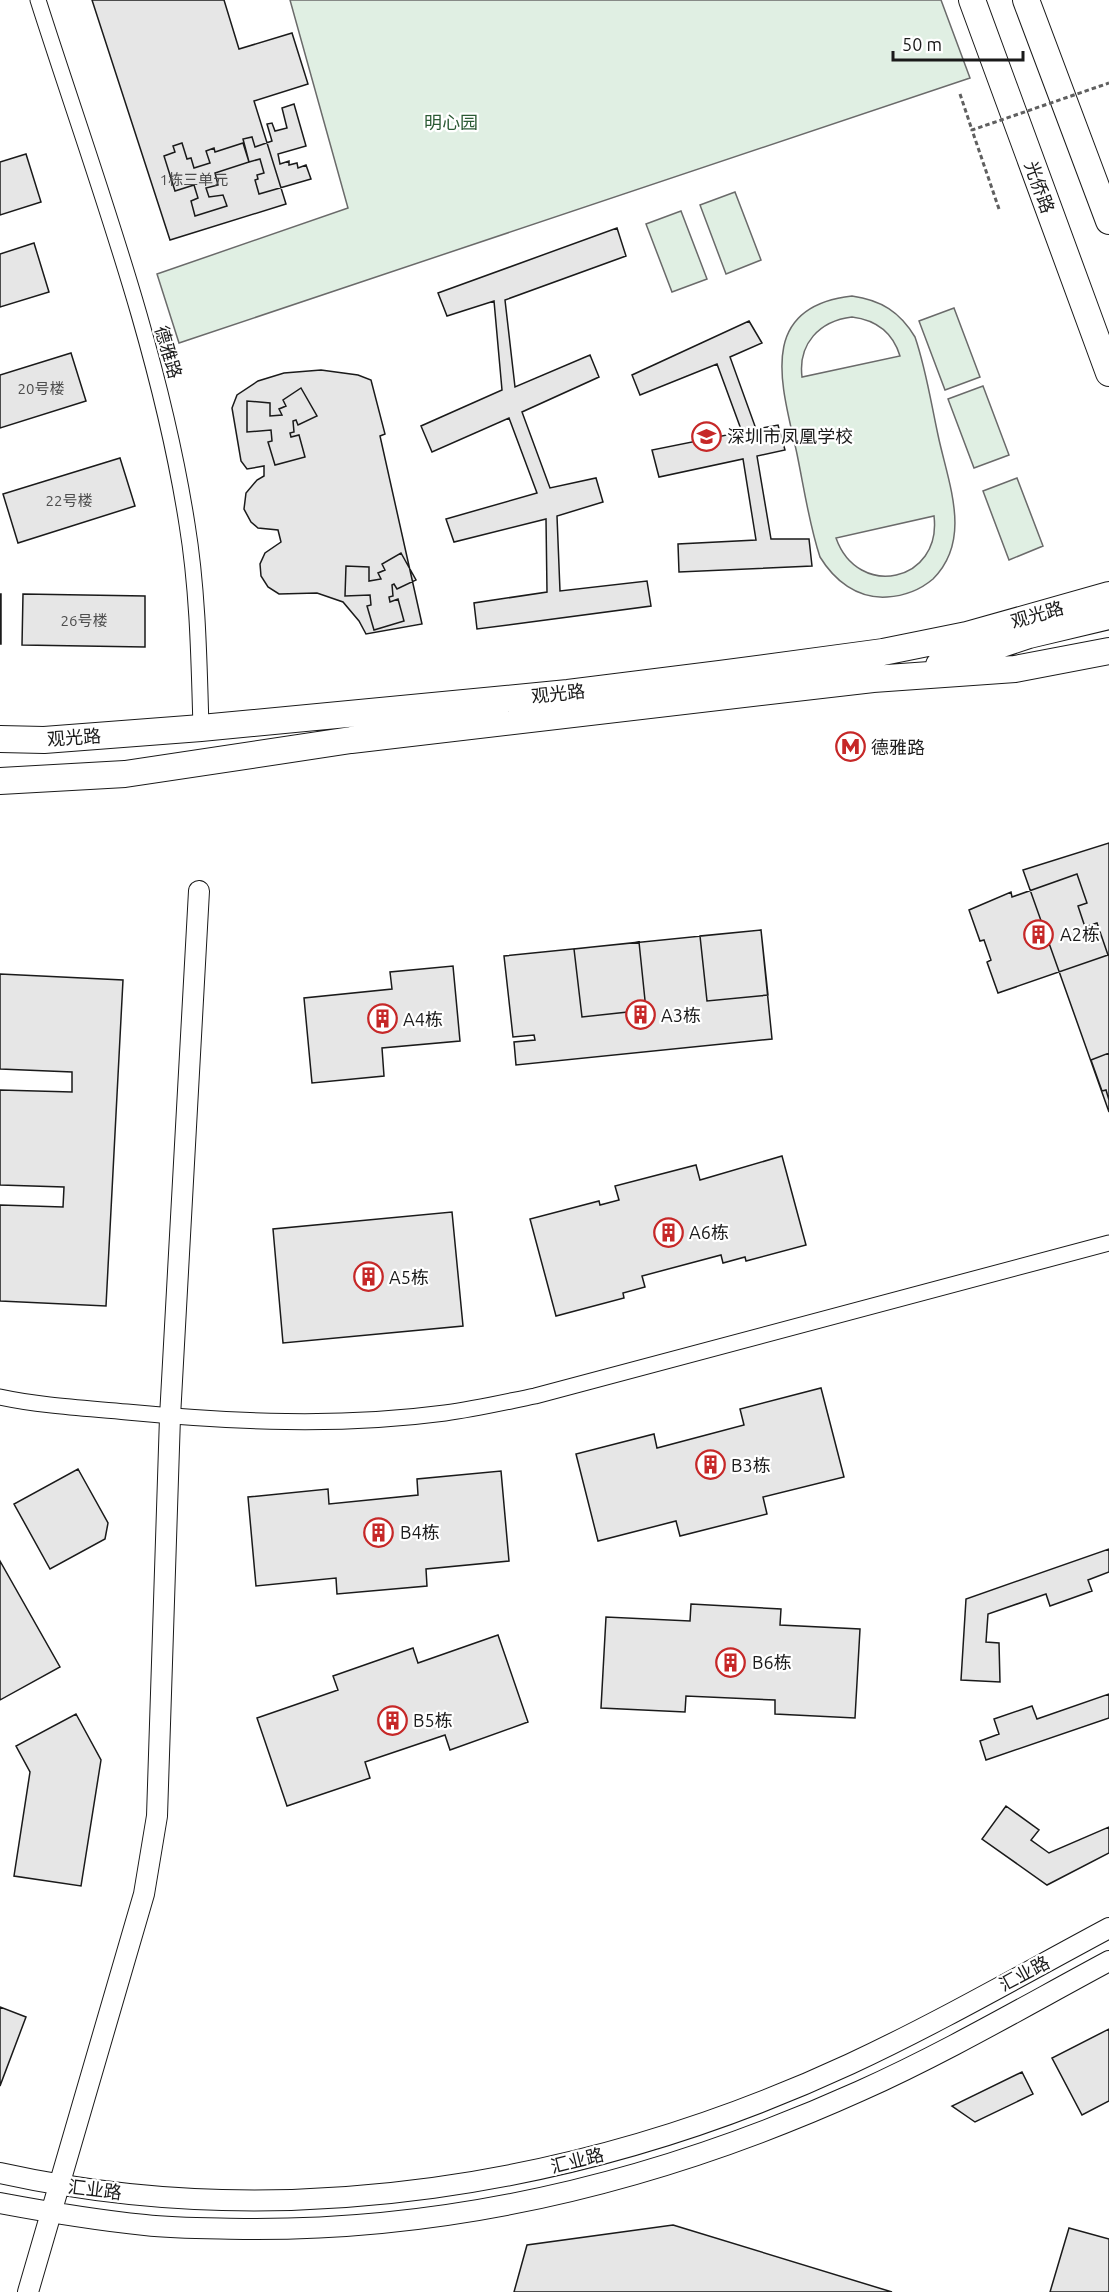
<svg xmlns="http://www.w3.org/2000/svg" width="1109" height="2292" font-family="Ubuntu,'Noto Sans SC',sans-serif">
<rect width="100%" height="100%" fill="#fff"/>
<!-- green -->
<path fill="#e0efe3" stroke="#6a6a6a" stroke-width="1.5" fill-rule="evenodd" d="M 290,0 L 941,0 L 970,78 L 179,343 L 157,274 L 348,208 Z
M 735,192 L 761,260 L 726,274 L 700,205 Z
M 681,211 L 707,279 L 672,292 L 646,224 Z
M 852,296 C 881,300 900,312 915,337 C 926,369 931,403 938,435 C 948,483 973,539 933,579 C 920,590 904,596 887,597 C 857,599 834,580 820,557 C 809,524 804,488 797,454 C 783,389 754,307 852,296 ZM 852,317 C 876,320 893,333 900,356 L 802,377 C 798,344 819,321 852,317 ZM 934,516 C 942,582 858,600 836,538 Z
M 954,308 L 980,377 L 945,390 L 919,321 Z
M 983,386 L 1009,455 L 974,468 L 948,399 Z
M 1017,478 L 1043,546 L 1009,560 L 983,491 Z"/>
<!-- building -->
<path fill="#e6e6e6" stroke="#1a1a1a" stroke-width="1.5" d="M 92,0 L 224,0 L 239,49 L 292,33 L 308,84 L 254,101 L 286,204 L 170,240 Z
M 294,104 L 306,146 L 278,154 L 280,164 L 289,161 L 289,165 L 297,163 L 298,168 L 306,165 L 311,179 L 259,194 L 255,180 L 258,179 L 257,175 L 264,173 L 260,159 L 249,162 L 243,139 L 252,137 L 255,147 L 272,141 L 267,124 L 272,123 L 275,131 L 287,128 L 282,108 Z
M 182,143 L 187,159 L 191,158 L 194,168 L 210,163 L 206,151 L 214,148 L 215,152 L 243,143 L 249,162 L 215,173 L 218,185 L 206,188 L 209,197 L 223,195 L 227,206 L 195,216 L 191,201 L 198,198 L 194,185 L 175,191 L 164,156 L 175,152 L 173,146 Z
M 26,154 L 41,202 L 0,215 L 0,162 Z
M 617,228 L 626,256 L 505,300 L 515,387 L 590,355 L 599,377 L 522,412 L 550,488 L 596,478 L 603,502 L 557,516 L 560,591 L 647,581 L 651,606 L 477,629 L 474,603 L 547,592 L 546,519 L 454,542 L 446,519 L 537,493 L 509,418 L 432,452 L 421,426 L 502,390 L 494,301 L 447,316 L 438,293 Z
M 34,243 L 49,292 L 0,307 L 0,254 Z
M 749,321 L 762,343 L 730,357 L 756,429 L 778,425 L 785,450 L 757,456 L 771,539 L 809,539 L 812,566 L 679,572 L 678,544 L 756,540 L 743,459 L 659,477 L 652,450 L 742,432 L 717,364 L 640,395 L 632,375 Z
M 71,353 L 86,401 L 0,428 L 0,375 Z
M 321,370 L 358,375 L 371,380 L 385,434 L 380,436 L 422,624 L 366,634 L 359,621 L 343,602 L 317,593 L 279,594 L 268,587 L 261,576 L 260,564 L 265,553 L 281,542 L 278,530 L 258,528 L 251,522 L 244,509 L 246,493 L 257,480 L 264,476 L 264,466 L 247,469 L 241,461 L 232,408 L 237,395 L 258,381 L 284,373 Z
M 301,388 L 317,416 L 298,425 L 296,420 L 293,421 L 294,432 L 290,433 L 291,437 L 299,435 L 305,457 L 275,465 L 268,442 L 272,441 L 271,430 L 247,432 L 247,401 L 270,403 L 270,416 L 282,415 L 279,409 L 286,406 L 283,400 Z
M 120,458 L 135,506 L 18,543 L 3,494 Z
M 401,553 L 416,580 L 397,589 L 394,584 L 392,585 L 393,596 L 389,597 L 390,602 L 398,599 L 404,621 L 374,630 L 367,606 L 371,605 L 370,595 L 345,596 L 346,566 L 369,567 L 369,581 L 381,579 L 378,573 L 385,570 L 382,564 Z
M 0,594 L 1,594 L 1,644 L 0,644 Z
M 23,594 L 145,596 L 145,647 L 22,645 Z
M 1109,843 L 1109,1112 L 1023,870 Z
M 1077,874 L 1087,903 L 1078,906 L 1085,927 L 1097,923 L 1108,955 L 998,993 L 987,962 L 991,960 L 984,940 L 980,941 L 969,910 L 1011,892 L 1012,897 Z
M 761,930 L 772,1039 L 516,1065 L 514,1042 L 535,1040 L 534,1035 L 513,1037 L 504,956 Z
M 761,930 L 768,995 L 707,1001 L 700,936 Z
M 639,942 L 646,1010 L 582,1017 L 574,949 Z
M 453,966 L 460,1041 L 382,1048 L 384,1076 L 312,1083 L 304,998 L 392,989 L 390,972 Z
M 0,974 L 123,980 L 106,1306 L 0,1301 L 0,1205 L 63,1207 L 64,1187 L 0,1185 L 0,1090 L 72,1092 L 72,1072 L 0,1069 Z
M 1109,1053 L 1109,1100 L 1106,1090 L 1102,1091 L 1091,1060 Z
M 782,1156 L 806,1245 L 746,1261 L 745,1257 L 723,1263 L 721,1255 L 642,1276 L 645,1287 L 623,1293 L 624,1298 L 556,1316 L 530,1219 L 599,1201 L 600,1205 L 619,1200 L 615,1186 L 696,1165 L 700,1180 Z
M 452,1212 L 463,1326 L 283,1343 L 273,1229 Z
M 821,1388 L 844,1477 L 763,1497 L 767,1514 L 680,1536 L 676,1521 L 598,1541 L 576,1454 L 654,1434 L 657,1448 L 744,1425 L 740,1409 Z
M 78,1469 L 108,1523 L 105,1539 L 50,1569 L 14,1504 Z
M 501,1471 L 509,1561 L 426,1569 L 427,1586 L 337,1594 L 336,1578 L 256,1586 L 248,1497 L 328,1489 L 329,1504 L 418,1495 L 417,1479 Z
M 1109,1549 L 1109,1572 L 1088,1580 L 1092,1591 L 1050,1606 L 1046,1594 L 988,1614 L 986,1642 L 999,1643 L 1000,1682 L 961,1680 L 966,1599 Z
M 0,1561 L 60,1667 L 0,1700 Z
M 691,1604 L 781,1609 L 780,1625 L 860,1629 L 855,1718 L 775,1714 L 775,1700 L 686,1696 L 685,1712 L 601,1708 L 606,1617 L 690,1621 Z
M 498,1635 L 528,1722 L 450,1750 L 445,1735 L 365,1762 L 370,1778 L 287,1806 L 257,1718 L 338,1690 L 333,1676 L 413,1648 L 418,1663 Z
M 1109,1694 L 1109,1718 L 986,1760 L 980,1741 L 999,1734 L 994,1719 L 1032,1706 L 1037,1719 Z
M 76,1714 L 101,1760 L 81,1886 L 14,1876 L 30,1772 L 16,1746 Z
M 1006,1806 L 1039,1830 L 1031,1840 L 1049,1853 L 1109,1827 L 1109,1853 L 1047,1885 L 982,1839 Z
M 0,2007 L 26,2017 L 0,2086 Z
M 1109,2029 L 1109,2101 L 1082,2115 L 1052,2058 Z
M 1022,2072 L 1033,2094 L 975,2122 L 952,2106 Z
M 673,2225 L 892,2292 L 514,2292 L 527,2245 Z
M 1069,2228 L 1109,2239 L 1109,2292 L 1050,2292 Z"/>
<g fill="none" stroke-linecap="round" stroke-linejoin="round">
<defs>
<path id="minor" d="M 38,0 C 93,172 159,345 187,524 C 198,591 199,660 201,728
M 0,1397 C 42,1406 84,1408 127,1412 C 232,1422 340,1427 445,1413 C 475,1409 505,1402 535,1396 L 1109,1243"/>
<path id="tertiary" d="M 0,2173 C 285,2236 587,2186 850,2064 C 938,2023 1023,1974 1109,1928
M 0,2203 C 48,2212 96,2220 145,2225 C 179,2229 215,2228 250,2229 C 462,2230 667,2178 860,2091 C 945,2053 1027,2005 1109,1961
M 28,2292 L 144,1894 L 157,1816 L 170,1417 L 199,891"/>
<path id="primary" d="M 972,0 L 1109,373
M 1026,0 L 1109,221
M 939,665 L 1029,635 L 1109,616
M 0,739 L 44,740 L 201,728 L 568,693 L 720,674 L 883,652 L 967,635 L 1109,595
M 0,781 L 125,774 L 351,740 L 873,679 L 1015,669 L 1109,651"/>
</defs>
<!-- minor casing -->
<use href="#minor" stroke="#1a1a1a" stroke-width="17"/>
<!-- tertiary casing -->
<use href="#tertiary" stroke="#1a1a1a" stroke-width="22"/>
<!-- primary casing -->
<use href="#primary" stroke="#1a1a1a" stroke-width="28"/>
<!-- path -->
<path stroke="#5f5f5f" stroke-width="3" stroke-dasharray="4.5 3" stroke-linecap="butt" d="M 960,94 L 972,130"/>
<!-- minor -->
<use href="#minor" stroke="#fff" stroke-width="15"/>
<!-- tertiary -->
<use href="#tertiary" stroke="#fff" stroke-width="20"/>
<!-- primary -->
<use href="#primary" stroke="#fff" stroke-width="26"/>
<!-- path-bridge -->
<path stroke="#5f5f5f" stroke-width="3" stroke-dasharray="4.5 3" stroke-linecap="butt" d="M 999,209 L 972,130 L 1109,83"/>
</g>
<!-- icons -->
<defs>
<symbol id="school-ring" viewBox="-11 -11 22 22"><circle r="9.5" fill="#fff" stroke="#c62828" stroke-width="1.5"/><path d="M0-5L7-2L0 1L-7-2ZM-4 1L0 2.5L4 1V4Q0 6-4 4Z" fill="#c62828"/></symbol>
<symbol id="metro-ring" viewBox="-11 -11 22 22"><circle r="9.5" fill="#fff" stroke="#c62828" stroke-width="1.5"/><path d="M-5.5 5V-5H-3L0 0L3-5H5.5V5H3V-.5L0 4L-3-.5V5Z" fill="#c62828"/></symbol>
<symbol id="building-ring" viewBox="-11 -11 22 22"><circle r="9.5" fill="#fff" stroke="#c62828" stroke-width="1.5"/><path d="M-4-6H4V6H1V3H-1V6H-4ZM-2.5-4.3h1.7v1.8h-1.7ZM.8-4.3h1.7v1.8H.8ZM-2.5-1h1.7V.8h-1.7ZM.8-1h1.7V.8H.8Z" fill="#c62828"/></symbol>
</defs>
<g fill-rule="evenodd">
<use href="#school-ring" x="690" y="420" width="33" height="33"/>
<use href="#metro-ring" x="834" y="730" width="33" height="33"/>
<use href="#building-ring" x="1022" y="918" width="33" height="33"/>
<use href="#building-ring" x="624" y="998" width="33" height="33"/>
<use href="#building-ring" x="366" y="1002" width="33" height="33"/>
<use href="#building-ring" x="652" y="1216" width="33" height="33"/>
<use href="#building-ring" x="352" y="1260" width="33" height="33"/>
<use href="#building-ring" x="694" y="1448" width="33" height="33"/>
<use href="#building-ring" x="362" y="1516" width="33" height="33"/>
<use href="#building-ring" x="714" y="1646" width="33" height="33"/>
<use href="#building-ring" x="376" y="1704" width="33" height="33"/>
</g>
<g text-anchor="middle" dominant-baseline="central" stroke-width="4.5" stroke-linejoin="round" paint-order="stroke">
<!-- number labels -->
<g font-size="15" fill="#4d4d4d">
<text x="194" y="179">1栋三单元</text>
<text x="41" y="388">20号楼</text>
<text x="69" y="500">22号楼</text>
<text x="84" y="620">26号楼</text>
</g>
<!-- park labels -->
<g font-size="18" fill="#2b5a34" stroke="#fff">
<text x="451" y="122">明心园</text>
</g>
<!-- street labels -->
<g font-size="18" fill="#1a1a1a" stroke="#fff">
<text transform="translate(1040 187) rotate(70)">光侨路</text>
<text transform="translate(169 352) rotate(74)">德雅路</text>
<text transform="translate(1037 614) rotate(-16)">观光路</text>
<text transform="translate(558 693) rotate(-6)">观光路</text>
<text transform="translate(74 737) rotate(-4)">观光路</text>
<text transform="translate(1024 1973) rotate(-28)">汇业路</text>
<text transform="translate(577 2160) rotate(-14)">汇业路</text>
<text transform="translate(95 2189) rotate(7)">汇业路</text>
</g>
<!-- poi labels -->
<g font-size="18" fill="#1a1a1a" stroke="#fff" text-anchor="start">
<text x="727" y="436">深圳市凤凰学校</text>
<text x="871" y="747">德雅路</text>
<text x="1060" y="934">A2栋</text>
<text x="661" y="1015">A3栋</text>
<text x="403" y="1019">A4栋</text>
<text x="689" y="1232">A6栋</text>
<text x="389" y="1277">A5栋</text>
<text x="731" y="1465">B3栋</text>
<text x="400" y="1532">B4栋</text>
<text x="752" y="1662">B6栋</text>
<text x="413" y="1720">B5栋</text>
</g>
</g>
<!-- scale -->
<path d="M893 51v9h130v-9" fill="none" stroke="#1a1a1a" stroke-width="3"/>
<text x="902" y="51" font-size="18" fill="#1a1a1a" stroke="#ffffff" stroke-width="4.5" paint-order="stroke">50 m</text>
</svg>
